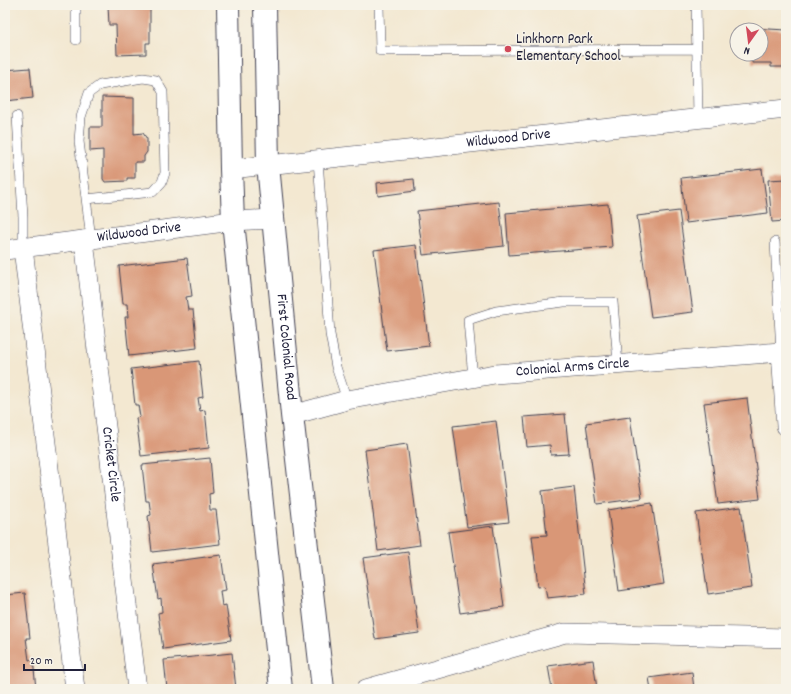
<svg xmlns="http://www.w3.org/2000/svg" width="791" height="694" font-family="Dekko,sans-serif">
<rect width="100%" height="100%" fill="#f7f3e8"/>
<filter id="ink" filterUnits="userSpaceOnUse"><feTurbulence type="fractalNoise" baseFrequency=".025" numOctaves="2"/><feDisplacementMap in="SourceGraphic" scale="8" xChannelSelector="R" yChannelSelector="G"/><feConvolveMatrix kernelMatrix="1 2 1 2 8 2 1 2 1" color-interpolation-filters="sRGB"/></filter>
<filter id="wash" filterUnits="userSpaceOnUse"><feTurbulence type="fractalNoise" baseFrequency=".012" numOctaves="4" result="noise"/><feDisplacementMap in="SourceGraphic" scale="16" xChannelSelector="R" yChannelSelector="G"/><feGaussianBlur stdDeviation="0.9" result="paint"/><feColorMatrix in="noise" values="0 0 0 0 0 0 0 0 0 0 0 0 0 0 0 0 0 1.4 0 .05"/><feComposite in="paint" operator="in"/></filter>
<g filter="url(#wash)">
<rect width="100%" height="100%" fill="#f3e8d1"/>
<g id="blocks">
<!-- building -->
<path fill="#d99777" d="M 108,5 L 150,5 L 150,43 L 146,43 L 146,54 L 117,55 L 116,25 L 109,25 Z
M 752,28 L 786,30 L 786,67 L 771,67 L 771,63 L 752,63 L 752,54 L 761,54 L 761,30 L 752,30 Z
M 30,68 L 33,98 L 5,101 L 5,70 Z
M 102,97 L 134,98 L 134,134 L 143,133 L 147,139 L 147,152 L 144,156 L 144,162 L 135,162 L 135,178 L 127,178 L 127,181 L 105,182 L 103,179 L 103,150 L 90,151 L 90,127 L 102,127 Z
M 762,169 L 768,213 L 686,223 L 681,178 Z
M 414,179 L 415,191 L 378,196 L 377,183 Z
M 786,179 L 786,221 L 772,222 L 768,180 Z
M 499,202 L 504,246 L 423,255 L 417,211 Z
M 608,204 L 612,247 L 509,255 L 506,213 Z
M 679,211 L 693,312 L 651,317 L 637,216 Z
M 416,245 L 429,346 L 387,351 L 374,250 Z
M 187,258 L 192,296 L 186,297 L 188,310 L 193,310 L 197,348 L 129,356 L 125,317 L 128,317 L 127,304 L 123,304 L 119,266 Z
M 199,361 L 203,397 L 198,398 L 200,411 L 205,410 L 209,448 L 141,456 L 136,418 L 140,417 L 138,405 L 135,405 L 131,369 Z
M 747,398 L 760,499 L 718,504 L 704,403 Z
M 565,414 L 569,454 L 551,455 L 550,445 L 527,447 L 524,417 Z
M 630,417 L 642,498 L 597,504 L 586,423 Z
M 496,421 L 509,522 L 467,527 L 453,426 Z
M 407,444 L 420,545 L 378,551 L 365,450 Z
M 210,458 L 213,493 L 209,494 L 210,510 L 216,510 L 220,544 L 152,552 L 148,516 L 151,515 L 149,501 L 146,501 L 142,465 Z
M 574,487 L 586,594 L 547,598 L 545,586 L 538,587 L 532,536 L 547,535 L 542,491 Z
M 652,503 L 664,584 L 619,591 L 608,510 Z
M 741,507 L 752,588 L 708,594 L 696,513 Z
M 493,526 L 504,607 L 460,613 L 448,532 Z
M 408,552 L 419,633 L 375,639 L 363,558 Z
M 221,555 L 226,590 L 220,591 L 222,606 L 226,605 L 231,640 L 163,649 L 158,613 L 162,612 L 161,598 L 158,599 L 153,564 Z
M 25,593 L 30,638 L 26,638 L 29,660 L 33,659 L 36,689 L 5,689 L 5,595 Z
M 232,653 L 236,689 L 167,689 L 164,660 Z
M 593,660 L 597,689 L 552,689 L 548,666 Z
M 692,672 L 694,689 L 651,689 L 649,678 Z"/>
</g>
</g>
<g filter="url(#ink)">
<use href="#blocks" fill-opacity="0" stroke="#414052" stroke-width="1"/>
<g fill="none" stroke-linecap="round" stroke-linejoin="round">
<defs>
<path id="service" d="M 76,5 L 76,40
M 379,5 L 380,51 L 697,49
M 696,5 L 698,118
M 17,116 L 23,217 L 23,248
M 318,159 L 330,334 L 336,367 L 347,400
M 86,199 L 153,192 L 162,182 L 165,173 L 163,92 L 156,80 L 143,78 L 100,85 L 89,93 L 81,117 L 79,141 L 91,239
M 775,242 L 781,352
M 473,378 L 468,320 L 496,311 L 564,302 L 613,302 L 618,364"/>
<g id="minor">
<path id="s1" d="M 231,169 L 786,109"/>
<path id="s2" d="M 84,240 L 137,689"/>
<path d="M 23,248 L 75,689"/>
<path id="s3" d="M 5,250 L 233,221 L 273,219"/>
<path id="s4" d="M 292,415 L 347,400 L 495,374 L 781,352 L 786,426"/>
<path d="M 366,689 L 565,633 L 786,638"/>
</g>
<g id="secondary">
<path d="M 228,5 L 231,169 L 233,221 L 281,689"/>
<path id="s5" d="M 265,5 L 268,165 L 292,415 L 323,689"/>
</g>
</defs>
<!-- service casing -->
<use href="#service" stroke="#414052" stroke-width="10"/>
<!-- minor casing -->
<use href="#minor" stroke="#414052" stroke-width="20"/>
<!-- secondary casing -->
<use href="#secondary" stroke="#414052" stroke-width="24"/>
<!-- service -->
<use href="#service" stroke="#fff" stroke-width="9"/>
<!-- minor -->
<use href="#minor" stroke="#fff" stroke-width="19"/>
<!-- secondary -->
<use href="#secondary" stroke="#fff" stroke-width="22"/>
</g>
</g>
<!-- markers -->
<circle fill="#d1495b" stroke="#f7f3e8" stroke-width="1.5" cx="508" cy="49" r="4"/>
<g text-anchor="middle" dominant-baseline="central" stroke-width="3" stroke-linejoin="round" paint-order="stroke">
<!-- poi labels -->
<g font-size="15" fill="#22223b" stroke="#f7f3e8" text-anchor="start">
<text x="516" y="40">Linkhorn Park<tspan x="516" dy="17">Elementary School</tspan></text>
</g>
<!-- street labels -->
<g font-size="15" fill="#22223b" stroke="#f7f3e8">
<text stroke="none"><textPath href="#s1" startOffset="279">Wildwood Drive</textPath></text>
<text stroke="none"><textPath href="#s3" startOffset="135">Wildwood Drive</textPath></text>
<text stroke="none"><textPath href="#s5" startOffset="343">First Colonial Road</textPath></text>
<text stroke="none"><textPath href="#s4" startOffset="285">Colonial Arms Circle</textPath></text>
<text stroke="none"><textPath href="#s2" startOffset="226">Cricket Circle</textPath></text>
</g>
</g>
<!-- margin -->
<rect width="791" height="694" fill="none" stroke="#f7f3e8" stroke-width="20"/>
<!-- north arrow -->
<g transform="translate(749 42) rotate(194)"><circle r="19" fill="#f7f3e8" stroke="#a29fa3"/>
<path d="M0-3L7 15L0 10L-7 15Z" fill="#d1495b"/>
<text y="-6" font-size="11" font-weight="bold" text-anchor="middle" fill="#22223b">N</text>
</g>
<!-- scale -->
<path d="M24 664v6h61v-6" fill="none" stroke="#22223b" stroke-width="2"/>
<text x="30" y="664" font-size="12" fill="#22223b" stroke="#f7f3e8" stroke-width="3" paint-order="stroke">20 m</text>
</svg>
